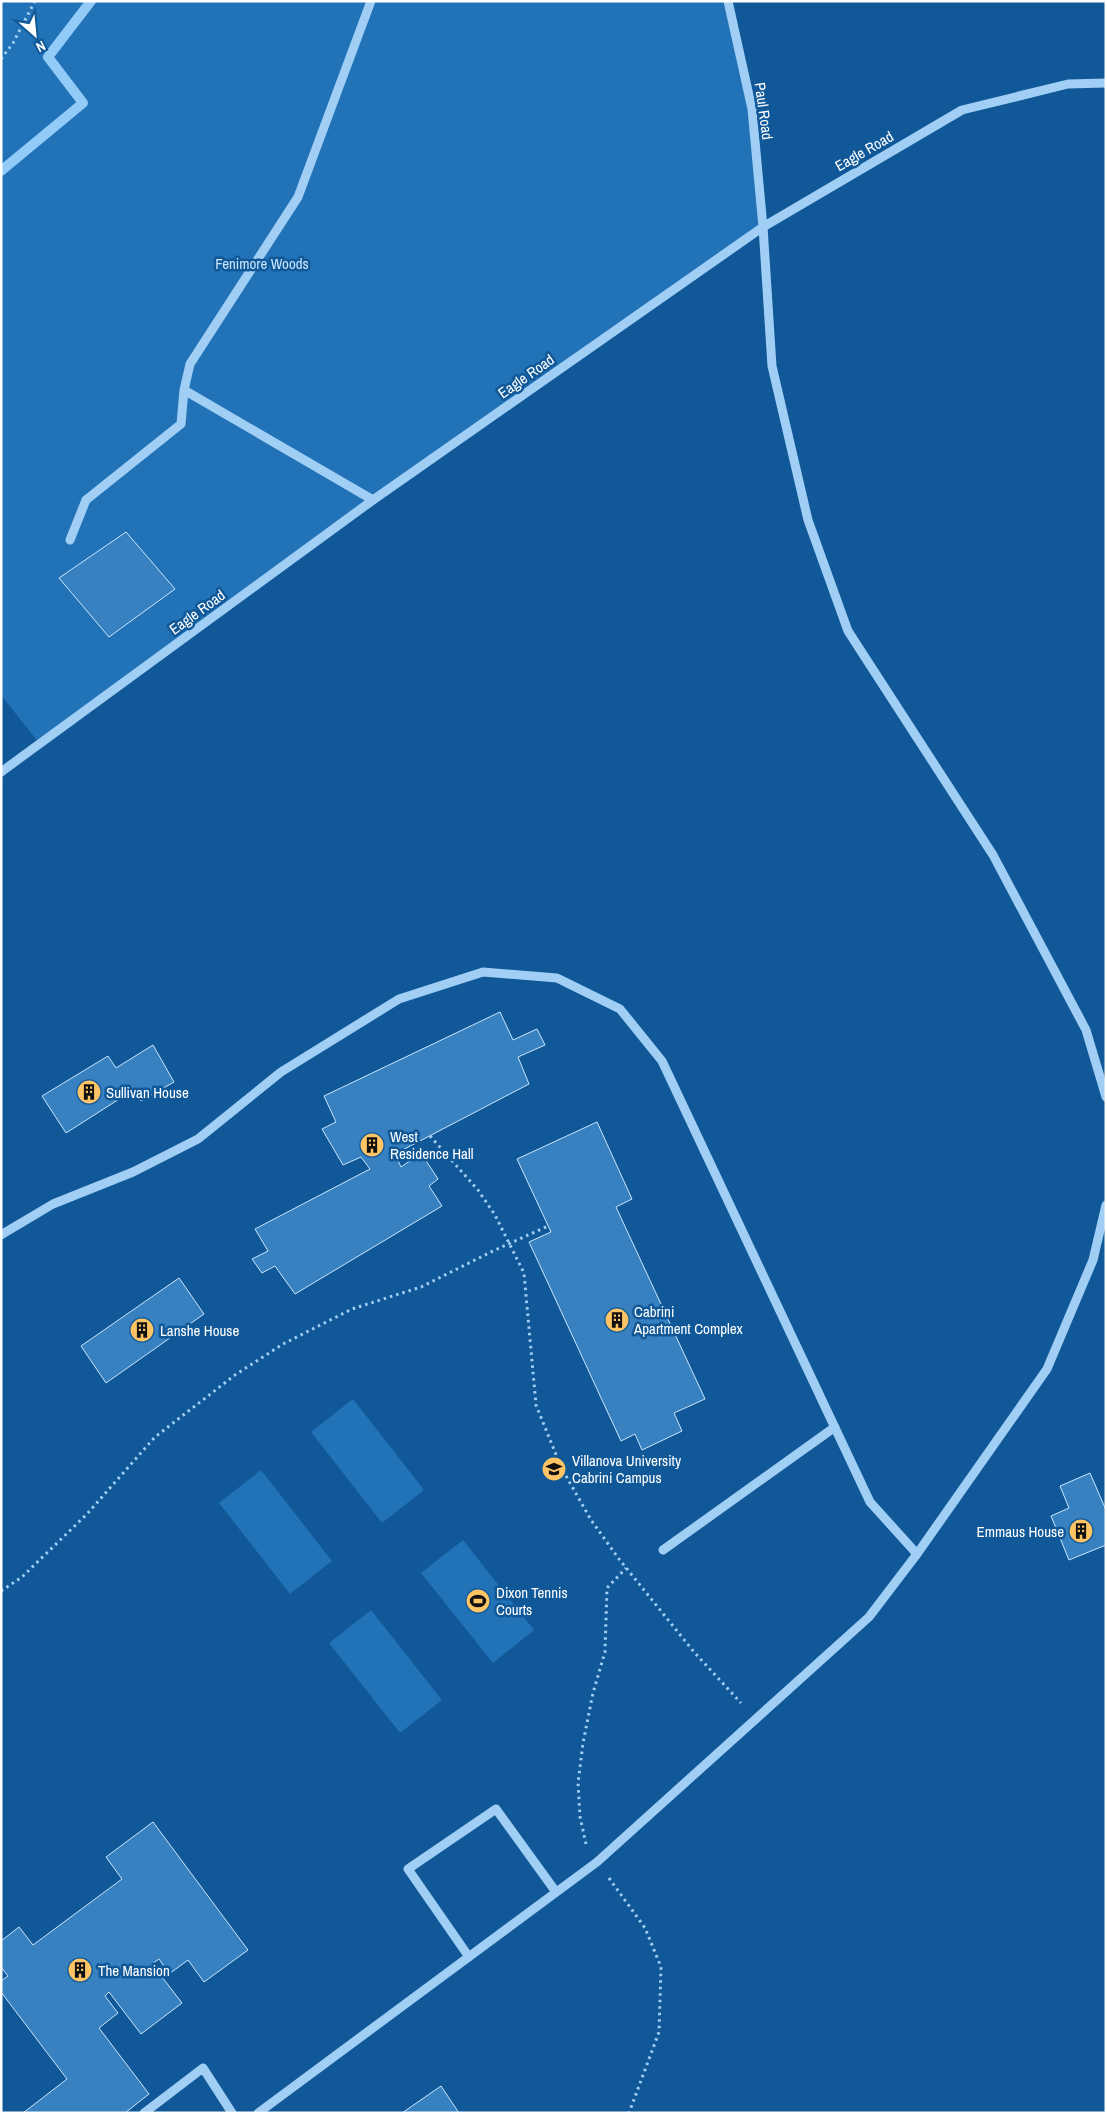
<svg xmlns="http://www.w3.org/2000/svg" width="1107" height="2114" font-family="'Archivo Narrow',sans-serif">
<rect width="100%" height="100%" fill="#105898"/>
<!-- green -->
<path fill="#2272b7" d="M 1,1 L 728,1 L 752,109 L 763,227 L 39,743 L 1,695 Z
M 353,1399 L 424,1490 L 382,1523 L 311,1432 Z
M 261,1470 L 332,1561 L 290,1594 L 219,1503 Z
M 463,1540 L 534,1630 L 493,1663 L 421,1573 Z
M 371,1610 L 442,1700 L 400,1733 L 329,1643 Z"/>
<g fill="none" stroke-linecap="round" stroke-linejoin="round">
<!-- stream -->
<path stroke="#92caf8" stroke-width="10" d="M 1,171 L 83,103 L 48,57 L 91,1"/>
</g>
<!-- building -->
<path fill="#3881c0" stroke="#c9e6fe" d="M 126,532 L 175,589 L 109,637 L 59,578 Z
M 500,1012 L 513,1040 L 537,1029 L 545,1045 L 518,1057 L 529,1084 L 395,1154 L 401,1167 L 421,1153 L 438,1179 L 429,1186 L 442,1206 L 295,1294 L 275,1266 L 262,1273 L 252,1259 L 268,1251 L 255,1229 L 370,1169 L 361,1157 L 343,1165 L 322,1129 L 336,1122 L 324,1096 Z
M 153,1045 L 174,1082 L 141,1101 L 135,1089 L 66,1133 L 42,1096 L 108,1056 L 116,1068 Z
M 597,1122 L 632,1199 L 616,1207 L 705,1399 L 674,1413 L 682,1431 L 642,1450 L 635,1434 L 621,1441 L 529,1242 L 551,1232 L 517,1159 Z
M 179,1278 L 204,1314 L 106,1383 L 81,1346 Z
M 1090,1473 L 1106,1510 L 1106,1545 L 1069,1560 L 1051,1516 L 1069,1508 L 1060,1486 Z
M 153,1822 L 248,1950 L 204,1982 L 188,1960 L 169,1974 L 159,1959 L 152,1964 L 182,2003 L 141,2034 L 109,1992 L 105,1996 L 118,2013 L 99,2028 L 149,2094 L 125,2113 L 23,2113 L 67,2079 L 1,1992 L 1,1981 L 8,1976 L 1,1967 L 1,1941 L 19,1927 L 33,1945 L 122,1879 L 106,1857 Z
M 441,2086 L 459,2113 L 402,2113 Z"/>
<g fill="none" stroke-linecap="round" stroke-linejoin="round">
<!-- path -->
<path stroke="#a0cef4" stroke-width="3" stroke-dasharray="2.5 4" stroke-linecap="butt" d="M 1,59 L 13,43 L 35,1
M 430,1136 L 478,1190 L 495,1215 L 524,1273 L 536,1405 L 561,1467 L 591,1520 L 619,1559 L 694,1652 L 741,1703
M 1,1591 L 22,1577 L 87,1514 L 155,1437 L 235,1375 L 283,1344 L 352,1309 L 421,1287 L 493,1251 L 548,1226
M 586,1844 L 580,1817 L 578,1783 L 583,1743 L 593,1693 L 605,1652 L 607,1588 L 626,1568
M 609,1878 L 645,1928 L 661,1967 L 659,2032 L 629,2113"/>
<!-- minor -->
<path stroke="#a0cef4" stroke-width="9" d="M 728,1 L 752,109 L 763,227 L 772,366 L 808,520 L 848,631 L 993,855 L 1086,1030 L 1106,1097
M 184,390 L 373,500
M 70,540 L 86,500 L 181,424 L 184,390 L 190,364 L 298,197 L 371,1
M 1,772 L 373,500 L 763,227 L 962,110 L 1068,84 L 1106,83
M 1,1235 L 53,1204 L 133,1172 L 198,1139 L 281,1072 L 399,999 L 483,972 L 557,978 L 620,1009 L 662,1061 L 870,1502 L 917,1554
M 663,1550 L 835,1427
M 469,1957 L 408,1869 L 496,1809 L 556,1892
M 144,2113 L 203,2068 L 232,2113
M 258,2113 L 597,1862 L 869,1617 L 917,1554 L 1047,1369 L 1093,1260 L 1106,1205"/>
</g>
<!-- icons -->
<defs>
<symbol id="building-disc" viewBox="-11 -11 22 22"><circle r="9.5" fill="#ffc464" stroke="#105898"/><path d="M-4-6H4V6H1V3H-1V6H-4ZM-2.5-4.3h1.7v1.8h-1.7ZM.8-4.3h1.7v1.8H.8ZM-2.5-1h1.7V.8h-1.7ZM.8-1h1.7V.8H.8Z" fill="#111"/></symbol>
<symbol id="university-disc" viewBox="-11 -11 22 22"><circle r="9.5" fill="#ffc464" stroke="#105898"/><path d="M0-5L7-2L0 1L-7-2ZM-4 1L0 2.5L4 1V4Q0 6-4 4Z" fill="#111"/></symbol>
<symbol id="stadium-disc" viewBox="-11 -11 22 22"><circle r="9.5" fill="#ffc464" stroke="#105898"/><path d="M0-5a6.5 5 0 1 0 0 10a6.5 5 0 1 0 0-10ZM-3.5-1.8h7v3.6h-7Z" fill="#111"/></symbol>
</defs>
<g fill-rule="evenodd">
<use href="#building-disc" x="75" y="1078" width="28" height="28"/>
<use href="#building-disc" x="358" y="1131" width="28" height="28"/>
<use href="#building-disc" x="603" y="1306" width="28" height="28"/>
<use href="#building-disc" x="128" y="1316" width="28" height="28"/>
<use href="#university-disc" x="540" y="1455" width="28" height="28"/>
<use href="#building-disc" x="1067" y="1517" width="28" height="28"/>
<use href="#stadium-disc" x="464" y="1587" width="28" height="28"/>
<use href="#building-disc" x="66" y="1956" width="28" height="28"/>
</g>
<g text-anchor="middle" dominant-baseline="central" stroke-width="5" stroke-linejoin="round" paint-order="stroke">
<!-- street labels -->
<g font-size="15" fill="#fff" stroke="#105898">
<text transform="translate(764 111) rotate(82)">Paul Road</text>
<text transform="translate(864 151) rotate(-30)">Eagle Road</text>
<text transform="translate(526 376) rotate(-35)">Eagle Road</text>
<text transform="translate(197 612) rotate(-36)">Eagle Road</text>
</g>
<!-- park labels -->
<g font-size="15" fill="#c9e6fe" stroke="#105898">
<text x="262" y="263">Fenimore Woods</text>
</g>
<!-- poi labels -->
<g font-size="15" fill="#fff" stroke="#105898" text-anchor="start">
<text x="106" y="1092">Sullivan House</text>
<text x="390" y="1136">West<tspan x="390" dy="17">Residence Hall</tspan></text>
<text x="634" y="1311">Cabrini<tspan x="634" dy="17">Apartment Complex</tspan></text>
<text x="160" y="1330">Lanshe House</text>
<text x="572" y="1460">Villanova University<tspan x="572" dy="17">Cabrini Campus</tspan></text>
<text x="1064" y="1531" text-anchor="end">Emmaus House</text>
<text x="496" y="1592">Dixon Tennis<tspan x="496" dy="17">Courts</tspan></text>
<text x="98" y="1970">The Mansion</text>
</g>
</g>
<!-- border -->
<rect width="1107" height="2114" fill="none" stroke="#ffffff" stroke-width="5"/>
<!-- north arrow -->
<g transform="translate(35 35) rotate(153)" stroke="#105898" stroke-width="4" paint-order="stroke">
<path d="M0-4L9 19L0 12L-9 19Z" fill="#ffffff"/>
<text y="-8" font-size="14" font-weight="bold" text-anchor="middle" fill="#ffffff">N</text>
</g>
</svg>
